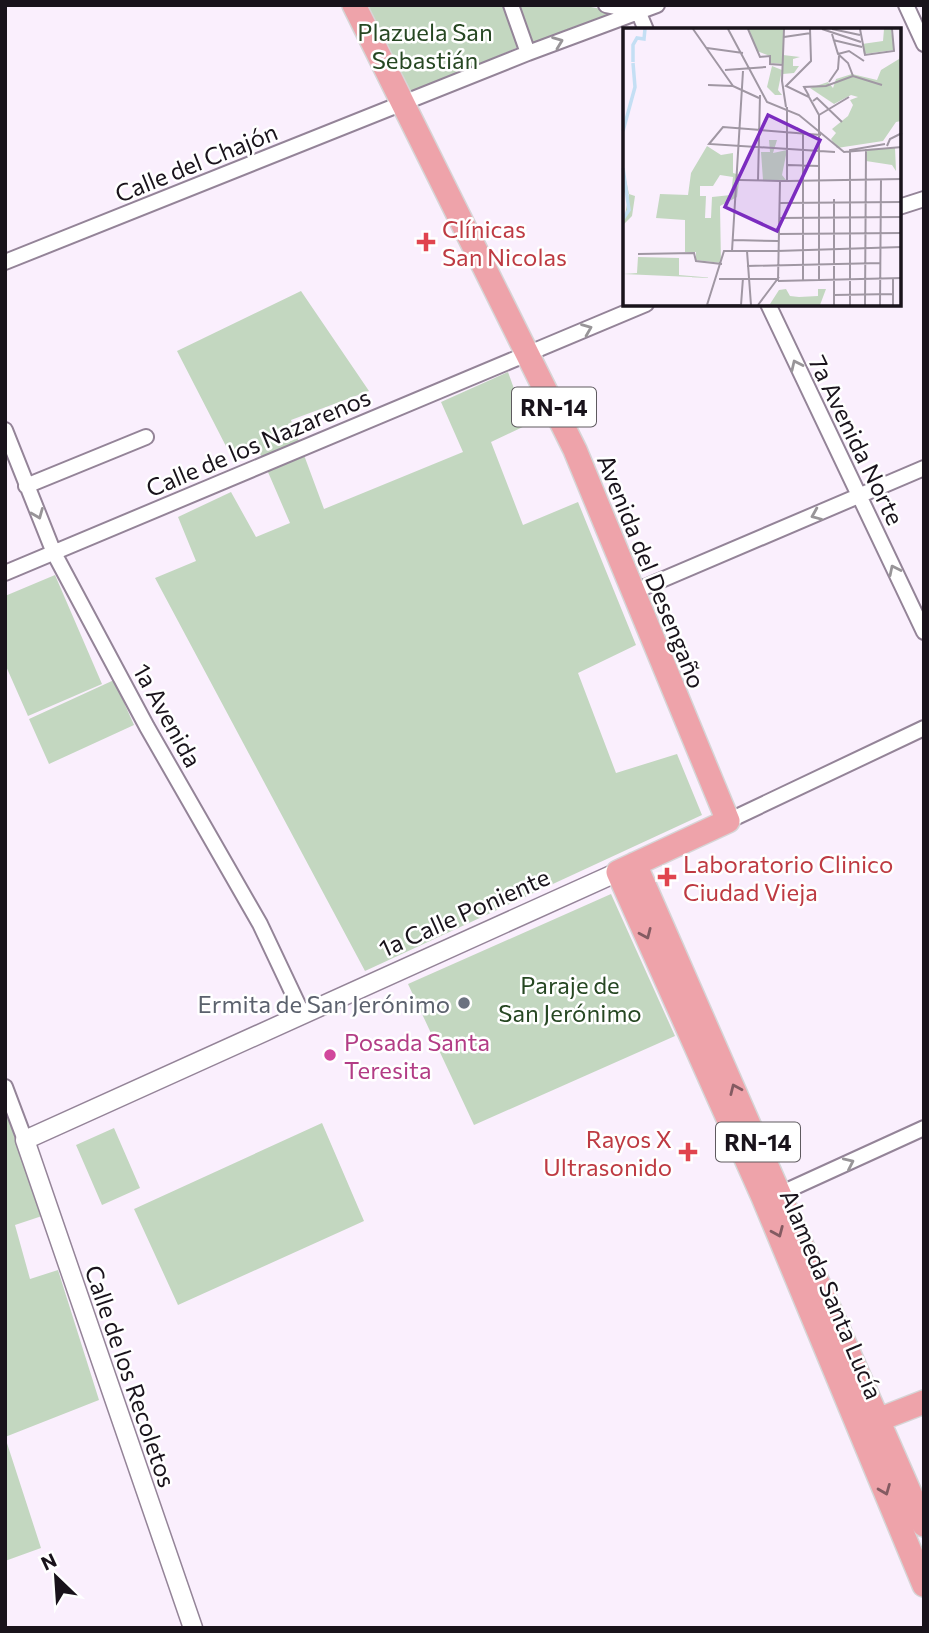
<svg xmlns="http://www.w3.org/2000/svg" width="929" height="1633" font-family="Commissioner,sans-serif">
<rect width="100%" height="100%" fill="#faeffd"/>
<!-- green -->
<path fill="#c3d7c0" d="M 361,5 L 504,5 L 521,46 L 407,95 Z
M 516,5 L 580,5 L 623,13 L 530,45 Z
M 301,291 L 369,391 L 291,420 L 324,509 L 463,452 L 441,402 L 508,372 L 527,425 L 491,442 L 523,525 L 578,502 L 636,645 L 578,673 L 616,773 L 677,754 L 702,815 L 365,971 L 155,578 L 196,561 L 178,517 L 231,492 L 256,537 L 290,523 L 255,442 L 230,454 L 177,351 Z
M 55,575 L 102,684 L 28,716 L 5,664 L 5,596 Z
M 114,680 L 134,725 L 49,764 L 29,719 Z
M 611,894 L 675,1036 L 474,1125 L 408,984 Z
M 5,1109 L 42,1216 L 15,1225 L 30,1279 L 58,1270 L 99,1400 L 5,1437 L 41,1548 L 5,1561 Z
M 322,1123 L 364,1221 L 178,1305 L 134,1209 Z
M 114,1128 L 140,1188 L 102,1205 L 76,1145 Z"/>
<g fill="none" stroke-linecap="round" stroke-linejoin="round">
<defs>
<path id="minor" d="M 511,5 L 528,53
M 606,5 L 638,11 L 646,30
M 906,5 L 924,44
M 899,207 L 924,199
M 5,262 L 528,53 L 657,5
M 768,304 L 924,632
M 5,430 L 54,553 L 147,727 L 260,924 L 303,1015
M 26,486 L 146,437
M 5,573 L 646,304
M 631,593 L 924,468
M 728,821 L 924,728
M 5,1087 L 25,1140
M 775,1196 L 924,1128"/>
<path id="tertiary" d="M 193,1628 L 25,1140 L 618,872"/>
<path id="primary" d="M 354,5 L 575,450 L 728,821 L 618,872 L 763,1197 L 924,1585
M 635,864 L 924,1525
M 865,1425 L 924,1402"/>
</defs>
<!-- minor casing -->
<use href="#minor" stroke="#948498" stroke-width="18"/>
<!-- tertiary casing -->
<use href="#tertiary" stroke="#948498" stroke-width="21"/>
<!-- primary casing -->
<use href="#primary" stroke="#d6d5d6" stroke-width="26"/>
<!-- minor -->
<use href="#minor" stroke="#fff" stroke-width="14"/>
<!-- tertiary -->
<use href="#tertiary" stroke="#fff" stroke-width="18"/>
<!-- primary -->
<use href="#primary" stroke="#eea3aa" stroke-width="23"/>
</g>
<!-- one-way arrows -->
<defs><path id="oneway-chevron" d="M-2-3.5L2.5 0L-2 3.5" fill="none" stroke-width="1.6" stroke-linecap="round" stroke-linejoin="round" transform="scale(1.75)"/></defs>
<g stroke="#989598">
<use href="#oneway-chevron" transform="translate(558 42) rotate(-21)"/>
<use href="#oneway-chevron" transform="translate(587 329) rotate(-22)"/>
<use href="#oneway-chevron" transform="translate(796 365) rotate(-115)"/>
<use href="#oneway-chevron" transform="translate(38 514) rotate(68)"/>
<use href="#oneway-chevron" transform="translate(816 515) rotate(157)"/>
<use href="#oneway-chevron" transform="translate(894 570) rotate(-116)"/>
<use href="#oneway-chevron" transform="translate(849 1163) rotate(-25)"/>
</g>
<g stroke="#845b62">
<use href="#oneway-chevron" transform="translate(646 934) rotate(66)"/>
<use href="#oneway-chevron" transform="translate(735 1089) rotate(-114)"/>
<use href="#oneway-chevron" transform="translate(778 1232) rotate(67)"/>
<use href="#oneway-chevron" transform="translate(885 1490) rotate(68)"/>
</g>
<!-- markers -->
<g fill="#e0444e" stroke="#fff" stroke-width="2.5">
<path d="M422.5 231.5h7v7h7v7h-7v7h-7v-7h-7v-7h7z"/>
<path d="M663.5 866.5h7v7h7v7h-7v7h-7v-7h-7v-7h7z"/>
<path d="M684.5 1141.5h7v7h7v7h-7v7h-7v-7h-7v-7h7z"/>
</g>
<circle fill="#6b7280" stroke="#fff" stroke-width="2.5" cx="464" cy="1003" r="7"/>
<circle fill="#d1479c" stroke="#fff" stroke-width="2.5" cx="330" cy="1055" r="7"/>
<g text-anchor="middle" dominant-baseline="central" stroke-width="5" stroke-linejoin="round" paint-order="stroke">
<!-- shield labels -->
<g fill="#fff" stroke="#5e5a5f" stroke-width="2">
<rect x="512" y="387.5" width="84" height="39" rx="5"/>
<rect x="716" y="1122.5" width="84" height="39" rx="5"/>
</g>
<g font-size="23" font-weight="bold" fill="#19131b">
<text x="554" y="407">RN-14</text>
<text x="758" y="1142">RN-14</text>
</g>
<!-- park labels -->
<g font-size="24" fill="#264722" stroke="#fff">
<text x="425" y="31">Plazuela San<tspan x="425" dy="28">Sebastián</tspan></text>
<text x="570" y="984">Paraje de<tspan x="570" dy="28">San Jerónimo</tspan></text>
</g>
<!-- street labels -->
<g font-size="24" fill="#19131b" stroke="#fff">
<text transform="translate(196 162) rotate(-22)">Calle del Chajón</text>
<text transform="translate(857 440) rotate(64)">7a Avenida Norte</text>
<text transform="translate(258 442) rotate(-23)">Calle de los Nazarenos</text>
<text transform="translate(652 571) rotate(68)">Avenida del Desengaño</text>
<text transform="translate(168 715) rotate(61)">1a Avenida</text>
<text transform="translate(464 912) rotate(-24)">1a Calle Poniente</text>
<text transform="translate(832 1294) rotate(67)">Alameda Santa Lucía</text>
<text transform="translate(131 1376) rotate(71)">Calle de los Recoletos</text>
</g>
<!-- health labels -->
<g font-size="24" fill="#be3a42" stroke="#fff" text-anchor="start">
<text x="442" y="228">Clínicas<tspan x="442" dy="28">San Nicolas</tspan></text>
<text x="683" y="863">Laboratorio Clinico<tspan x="683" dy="28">Ciudad Vieja</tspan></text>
<text x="672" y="1138" text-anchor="end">Rayos X<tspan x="672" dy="28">Ultrasonido</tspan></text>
</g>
<!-- worship labels -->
<g font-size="24" fill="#5b616d" stroke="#fff" text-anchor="end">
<text x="450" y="1003">Ermita de San Jerónimo</text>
</g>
<!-- hotel labels -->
<g font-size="24" fill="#b23c85" stroke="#fff" text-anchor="start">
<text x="344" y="1041">Posada Santa<tspan x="344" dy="28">Teresita</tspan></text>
</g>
</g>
<!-- overview -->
<g transform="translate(623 28)">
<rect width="278" height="278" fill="#faeffd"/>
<path d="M 126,1 L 161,1 L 160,27 L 177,29 L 170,31 L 170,38 L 176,38 L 171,45 L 160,46 L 160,36 L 148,35 L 147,28 L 134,23 ZM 261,1 L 268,1 L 271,22 L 241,26 L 239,16 L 260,13 ZM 278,22 L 278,93 L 273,94 L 260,113 L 214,120 L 208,111 L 213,105 L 209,101 L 225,88 L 230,77 L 227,72 L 235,69 L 228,67 L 211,76 L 187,60 L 205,54 L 210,60 L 213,51 L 229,46 L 254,52 L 258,42 L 276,31 ZM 149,38 L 159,42 L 155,62 L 159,67 L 152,67 L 144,59 ZM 146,112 L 154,112 L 150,125 L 164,122 L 159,147 L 163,152 L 140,152 L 138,124 L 147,124 ZM 84,118 L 98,127 L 110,125 L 110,145 L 117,147 L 114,169 L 97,178 L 98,235 L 73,232 L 73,224 L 62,224 L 62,192 L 33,190 L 37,166 L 65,167 L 68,145 ZM 97,147 L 110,149 L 108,167 L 89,169 L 88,190 L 82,190 L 83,168 L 77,168 L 77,158 L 90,158 ZM 272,120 L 273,143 L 269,137 L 243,133 L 244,121 ZM 0,138 L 6,166 L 12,168 L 9,188 L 0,197 L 6,166 L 0,164 ZM 15,229 L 56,230 L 56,247 L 91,250 L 0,246 L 14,245 ZM 163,261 L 167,268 L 176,269 L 195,268 L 195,261 L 203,261 L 197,277 L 135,277 L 147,276 L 156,262 Z" fill="#c3d7c0" fill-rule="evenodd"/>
<path fill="none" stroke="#c4dff4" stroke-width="3.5" d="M 10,34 L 10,17 L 14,10 L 21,11 L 22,1M 0,103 L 12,59 L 10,35M 0,140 L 6,182 L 0,191"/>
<path fill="none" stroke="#a097a3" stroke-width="2" d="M 70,1 L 110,58M 105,1 L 144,74 L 176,87 L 221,124 L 279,119M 125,1 L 137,29 L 147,28 L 147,36 L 160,37M 161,1 L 159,53 L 163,79M 187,1 L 188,33 L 163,58 L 186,69 L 196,87 L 196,253M 199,1 L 238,14M 209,1 L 237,7M 237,1 L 242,27 L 271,23 L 269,1M 209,6 L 215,26 L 225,35 L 230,48M 161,9 L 188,5M 210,12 L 239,19M 84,20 L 120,25M 215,26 L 226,23 L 241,33M 102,42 L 143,39M 206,54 L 215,41 L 216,28M 85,57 L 110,58 L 136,70M 186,68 L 181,59 L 203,58 L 230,48 L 259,57M 190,73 L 194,70 L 219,94M 196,87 L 226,69M 174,100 L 180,105 L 180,253M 198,107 L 100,99 L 86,116 L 212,124M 264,118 L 267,111 L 279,105M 165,137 L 196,138M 116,152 L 157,153M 135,152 L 137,67M 164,153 L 279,151M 211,171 L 211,277M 156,175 L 279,174M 156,190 L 279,189M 155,206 L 279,205M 110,212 L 155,213M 109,223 L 120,43M 124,223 L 128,277M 154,223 L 279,219M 15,226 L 71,225 L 73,233 L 99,236M 124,238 L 258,235M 270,250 L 270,277M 96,251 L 154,251M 155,253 L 157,153 L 164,153 L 164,79M 155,253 L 279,250M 211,267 L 270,266M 84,277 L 101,223 L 154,223M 84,277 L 118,277M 118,277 L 120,250M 135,277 L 156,249M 227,277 L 227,122 L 262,116M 242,277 L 243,121M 257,277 L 258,151"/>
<path fill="#7b2cbf" fill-opacity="0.15" stroke="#7b2cbf" stroke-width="3.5" d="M 145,87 L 197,112 L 154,203 L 102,179 Z"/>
<rect width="278" height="278" fill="none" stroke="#19131b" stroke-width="3.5"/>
</g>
<!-- border -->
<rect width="929" height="1633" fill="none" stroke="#19131b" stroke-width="14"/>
<!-- north arrow -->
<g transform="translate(56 1577) rotate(335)" stroke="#ffffff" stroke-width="5" paint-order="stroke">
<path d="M0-5L12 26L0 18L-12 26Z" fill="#19131b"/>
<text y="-10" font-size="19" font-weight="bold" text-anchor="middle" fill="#19131b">N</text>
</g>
</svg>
